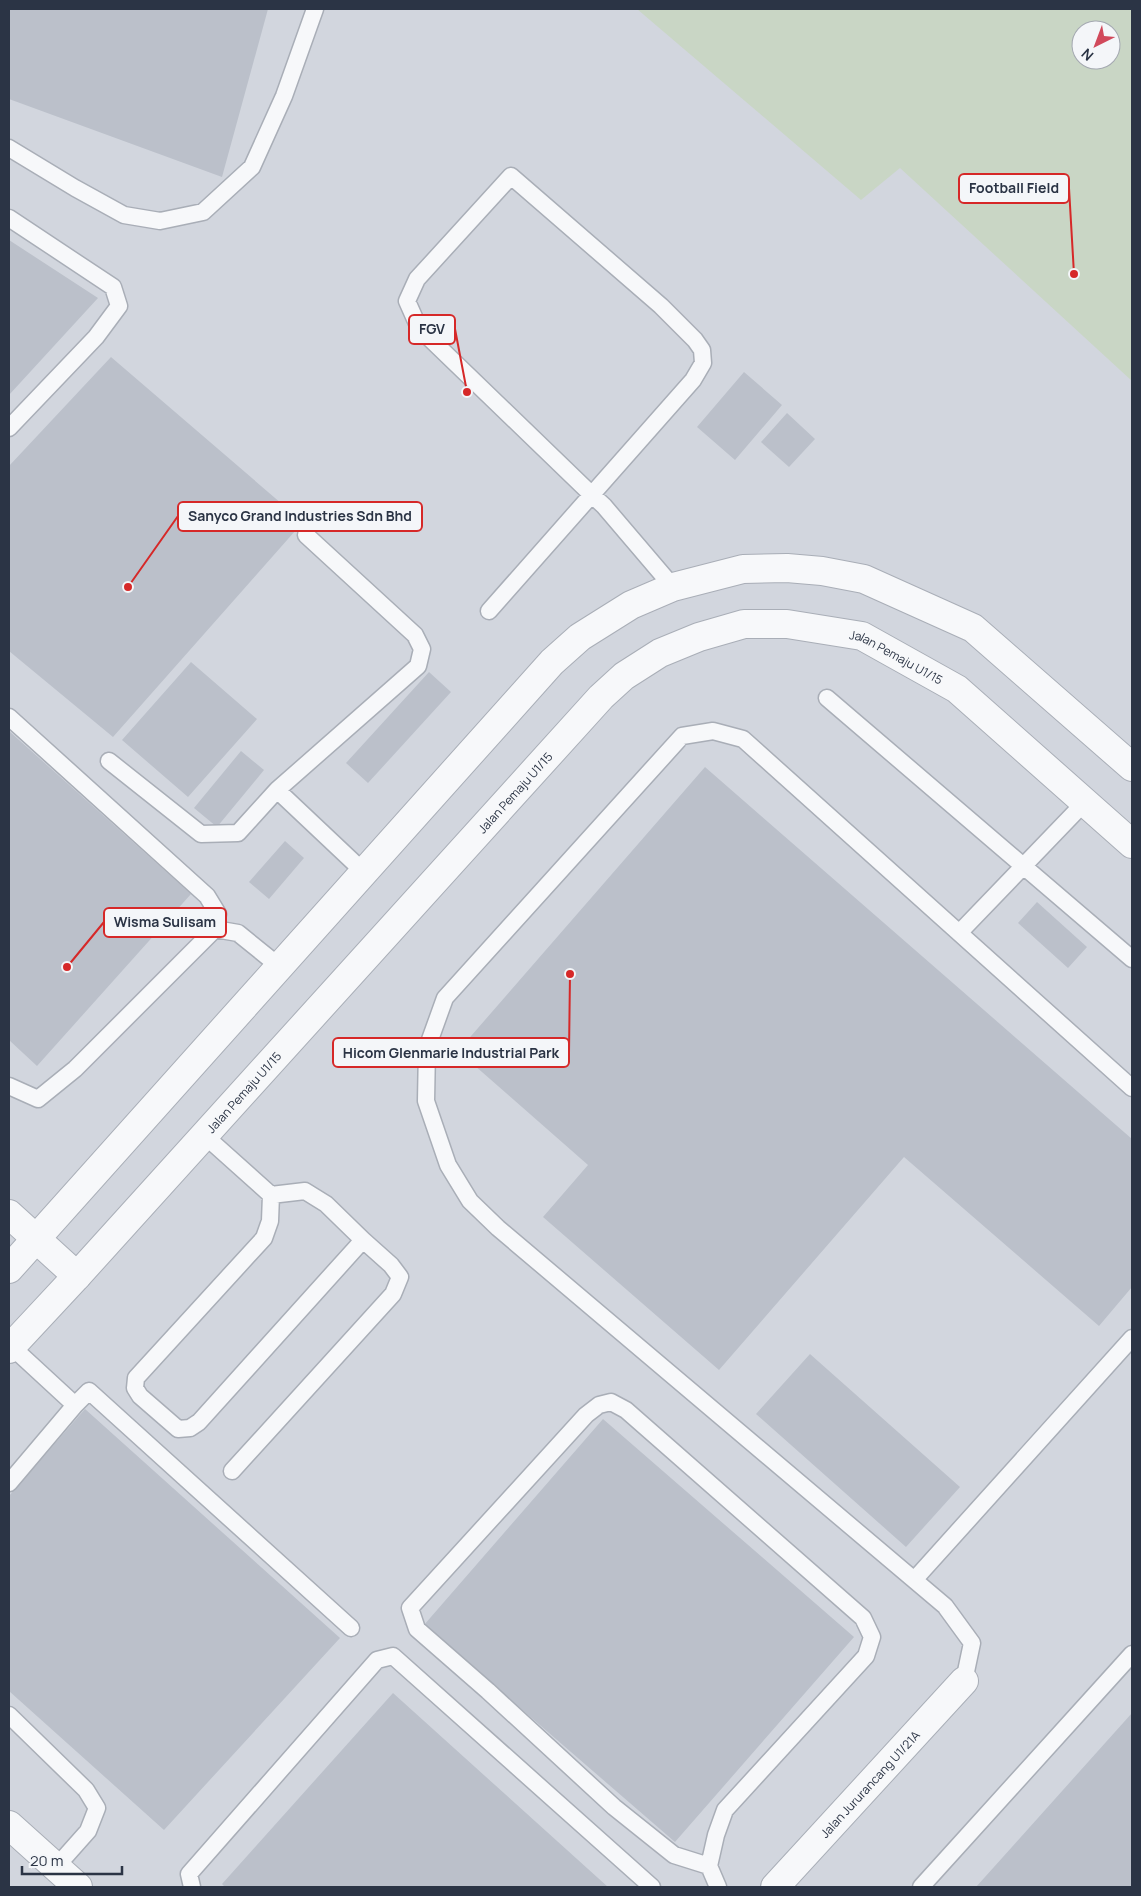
<svg xmlns="http://www.w3.org/2000/svg" width="1141" height="1896" font-family="Manrope,sans-serif">
<rect width="100%" height="100%" fill="#e4e7ec"/>
<!-- built -->
<path fill="#d2d6de" fill-rule="evenodd" d="M 9,9 L 1132,9 L 1132,1887 L 9,1887 ZM 1081,30 L 1111,30 L 1111,60 L 1081,60 Z"/>
<!-- green -->
<path fill="#c9d6c5" fill-rule="evenodd" d="M 637,9 L 1132,9 L 1132,381 L 900,168 L 861,200 ZM 1081,30 L 1111,30 L 1111,60 L 1081,60 Z"/>
<!-- building -->
<path fill="#bbc0ca" d="M 9,9 L 268,9 L 222,177 L 9,99 Z
M 9,240 L 98,298 L 9,395 Z
M 111,357 L 303,522 L 113,737 L 9,651 L 9,466 Z
M 744,372 L 782,405 L 735,460 L 697,427 Z
M 787,413 L 815,439 L 789,467 L 761,442 Z
M 191,662 L 257,719 L 188,797 L 122,740 Z
M 429,672 L 451,692 L 368,783 L 346,763 Z
M 9,731 L 191,894 L 37,1066 L 9,1040 Z
M 241,751 L 264,770 L 217,827 L 194,808 Z
M 705,767 L 1132,1139 L 1132,1287 L 1099,1326 L 904,1157 L 719,1370 L 543,1217 L 588,1165 L 458,1051 Z
M 285,841 L 304,858 L 269,899 L 249,882 Z
M 1037,902 L 1087,947 L 1068,968 L 1018,923 Z
M 810,1354 L 960,1487 L 906,1547 L 756,1414 Z
M 85,1409 L 340,1638 L 164,1830 L 9,1691 L 9,1496 Z
M 603,1419 L 854,1637 L 675,1842 L 424,1625 Z
M 393,1693 L 608,1887 L 225,1887 L 222,1884 Z
M 1132,1713 L 1132,1887 L 976,1887 Z"/>
<g fill="none" stroke-linecap="round" stroke-linejoin="round">
<defs>
<path id="service" d="M 9,148 L 75,188 L 124,215 L 160,221 L 203,212 L 252,167 L 284,96 L 315,9
M 9,218 L 113,287 L 119,306 L 96,337 L 9,428
M 489,611 L 693,380 L 703,363 L 702,350 L 695,340 L 661,306 L 511,176 L 417,279 L 407,301 L 419,328 L 592,495 L 604,506 L 673,587
M 827,698 L 1132,959
M 9,717 L 207,896 L 218,914 L 215,929 L 75,1069 L 38,1099 L 9,1086
M 109,761 L 201,834 L 238,833 L 277,790 L 365,873
M 277,790 L 418,666 L 422,649 L 415,635 L 306,535
M 215,929 L 238,933 L 280,967
M 960,932 L 1085,802
M 204,1135 L 271,1195 L 305,1191 L 326,1204 L 363,1240 L 199,1422 L 190,1428 L 178,1429 L 140,1396 L 135,1388 L 136,1378 L 264,1238 L 270,1221 L 271,1195
M 11,1346 L 75,1405 L 89,1391 L 351,1628
M 232,1471 L 393,1294 L 400,1277 L 391,1265 L 363,1240
M 9,1483 L 75,1405
M 915,1579 L 1132,1338
M 964,1681 L 972,1643 L 945,1606 L 498,1228 L 470,1201 L 448,1165 L 426,1101 L 427,1048 L 445,998 L 682,736 L 713,731 L 743,739 L 1132,1088
M 9,1715 L 86,1790 L 97,1808 L 88,1831 L 56,1867
M 709,1866 L 674,1855 L 614,1807 L 488,1691 L 417,1629 L 410,1608 L 586,1415 L 599,1405 L 611,1402 L 626,1410 L 863,1618 L 872,1637 L 866,1656 L 725,1810 L 716,1835 L 709,1866 L 718,1887
M 192,1887 L 189,1874 L 377,1660 L 393,1656 L 652,1887
M 921,1887 L 1132,1654"/>
<g id="minor">
<path d="M 9,1214 L 77,1276"/>
<path d="M 9,1825 L 78,1887"/>
<path id="s1" d="M 775,1887 L 964,1681"/>
</g>
<g id="tertiary">
<path d="M 9,1269 L 552,662 L 580,637 L 631,605 L 673,587 L 743,569 L 787,568 L 822,571 L 864,579 L 973,628 L 1132,767"/>
<path id="s2" d="M 9,1349 L 77,1276 L 601,697 L 624,676 L 660,653 L 699,637 L 744,624 L 787,624 L 862,636 L 957,689 L 1132,844"/>
</g>
</defs>
<!-- service casing -->
<use href="#service" stroke="#a9aeb7" stroke-width="19"/>
<!-- minor casing -->
<use href="#minor" stroke="#a9aeb7" stroke-width="30"/>
<!-- tertiary casing -->
<use href="#tertiary" stroke="#a9aeb7" stroke-width="30"/>
<!-- service -->
<use href="#service" stroke="#f7f8fa" stroke-width="16"/>
<!-- minor -->
<use href="#minor" stroke="#f7f8fa" stroke-width="28"/>
<!-- tertiary -->
<use href="#tertiary" stroke="#f7f8fa" stroke-width="28"/>
</g>
<g text-anchor="middle" dominant-baseline="central" stroke-width="4.5" stroke-linejoin="round" paint-order="stroke">
<!-- street labels -->
<g font-size="12" fill="#2b3445" stroke="#f4f6f9">
<text stroke="none"><textPath href="#s2" startOffset="1202">Jalan Pemaju U1/15</textPath></text>
<text stroke="none"><textPath href="#s2" startOffset="752">Jalan Pemaju U1/15</textPath></text>
<text stroke="none"><textPath href="#s2" startOffset="348">Jalan Pemaju U1/15</textPath></text>
<text stroke="none"><textPath href="#s1" startOffset="140">Jalan Jururancang U1/21A</textPath></text>
</g>
</g>
<!-- callouts -->
<path fill="none" stroke="#d62828" stroke-width="2" d="M1074 274L1069 188M467 392L455 329M128 587L178 516M67 967L104 922M570 974L569 1053"/>
<g fill="#d62828" stroke="#f4f6f9" stroke-width="2">
<circle cx="1074" cy="274" r="5"/>
<circle cx="467" cy="392" r="5"/>
<circle cx="128" cy="587" r="5"/>
<circle cx="67" cy="967" r="5"/>
<circle cx="570" cy="974" r="5"/>
</g>
<g fill="#f4f6f9" stroke="#d62828" stroke-width="2">
<rect x="959" y="174" width="110" height="29" rx="5"/>
<rect x="409" y="315" width="46" height="29" rx="5"/>
<rect x="178" y="502" width="244" height="29" rx="5"/>
<rect x="104" y="908" width="122" height="29" rx="5"/>
<rect x="333" y="1038" width="236" height="29" rx="5"/>
</g>
<g font-size="14" text-anchor="middle" font-weight="bold" fill="#2b3445">
<text x="1014" y="193">Football Field</text>
<text x="432" y="334">FGV</text>
<text x="300" y="521">Sanyco Grand Industries Sdn Bhd</text>
<text x="165" y="927">Wisma Sulisam</text>
<text x="451" y="1058">Hicom Glenmarie Industrial Park</text>
</g>
<!-- border -->
<rect width="1141" height="1896" fill="none" stroke="#2b3445" stroke-width="20"/>
<!-- north arrow -->
<g transform="translate(1096 45) rotate(222)"><circle r="24" fill="#f4f6f9" stroke="#a4a8b1"/>
<path d="M0-4L9 19L0 12L-9 19Z" fill="#d1495b"/>
<text y="-8" font-size="14" font-weight="bold" text-anchor="middle" fill="#2b3445">N</text>
</g>
<!-- scale -->
<path d="M22 1866v8h100v-8" fill="none" stroke="#2b3445" stroke-width="2.5"/>
<text x="30" y="1866" font-size="15" fill="#2b3445" stroke="#f4f6f9" stroke-width="4" paint-order="stroke">20 m</text>
</svg>
